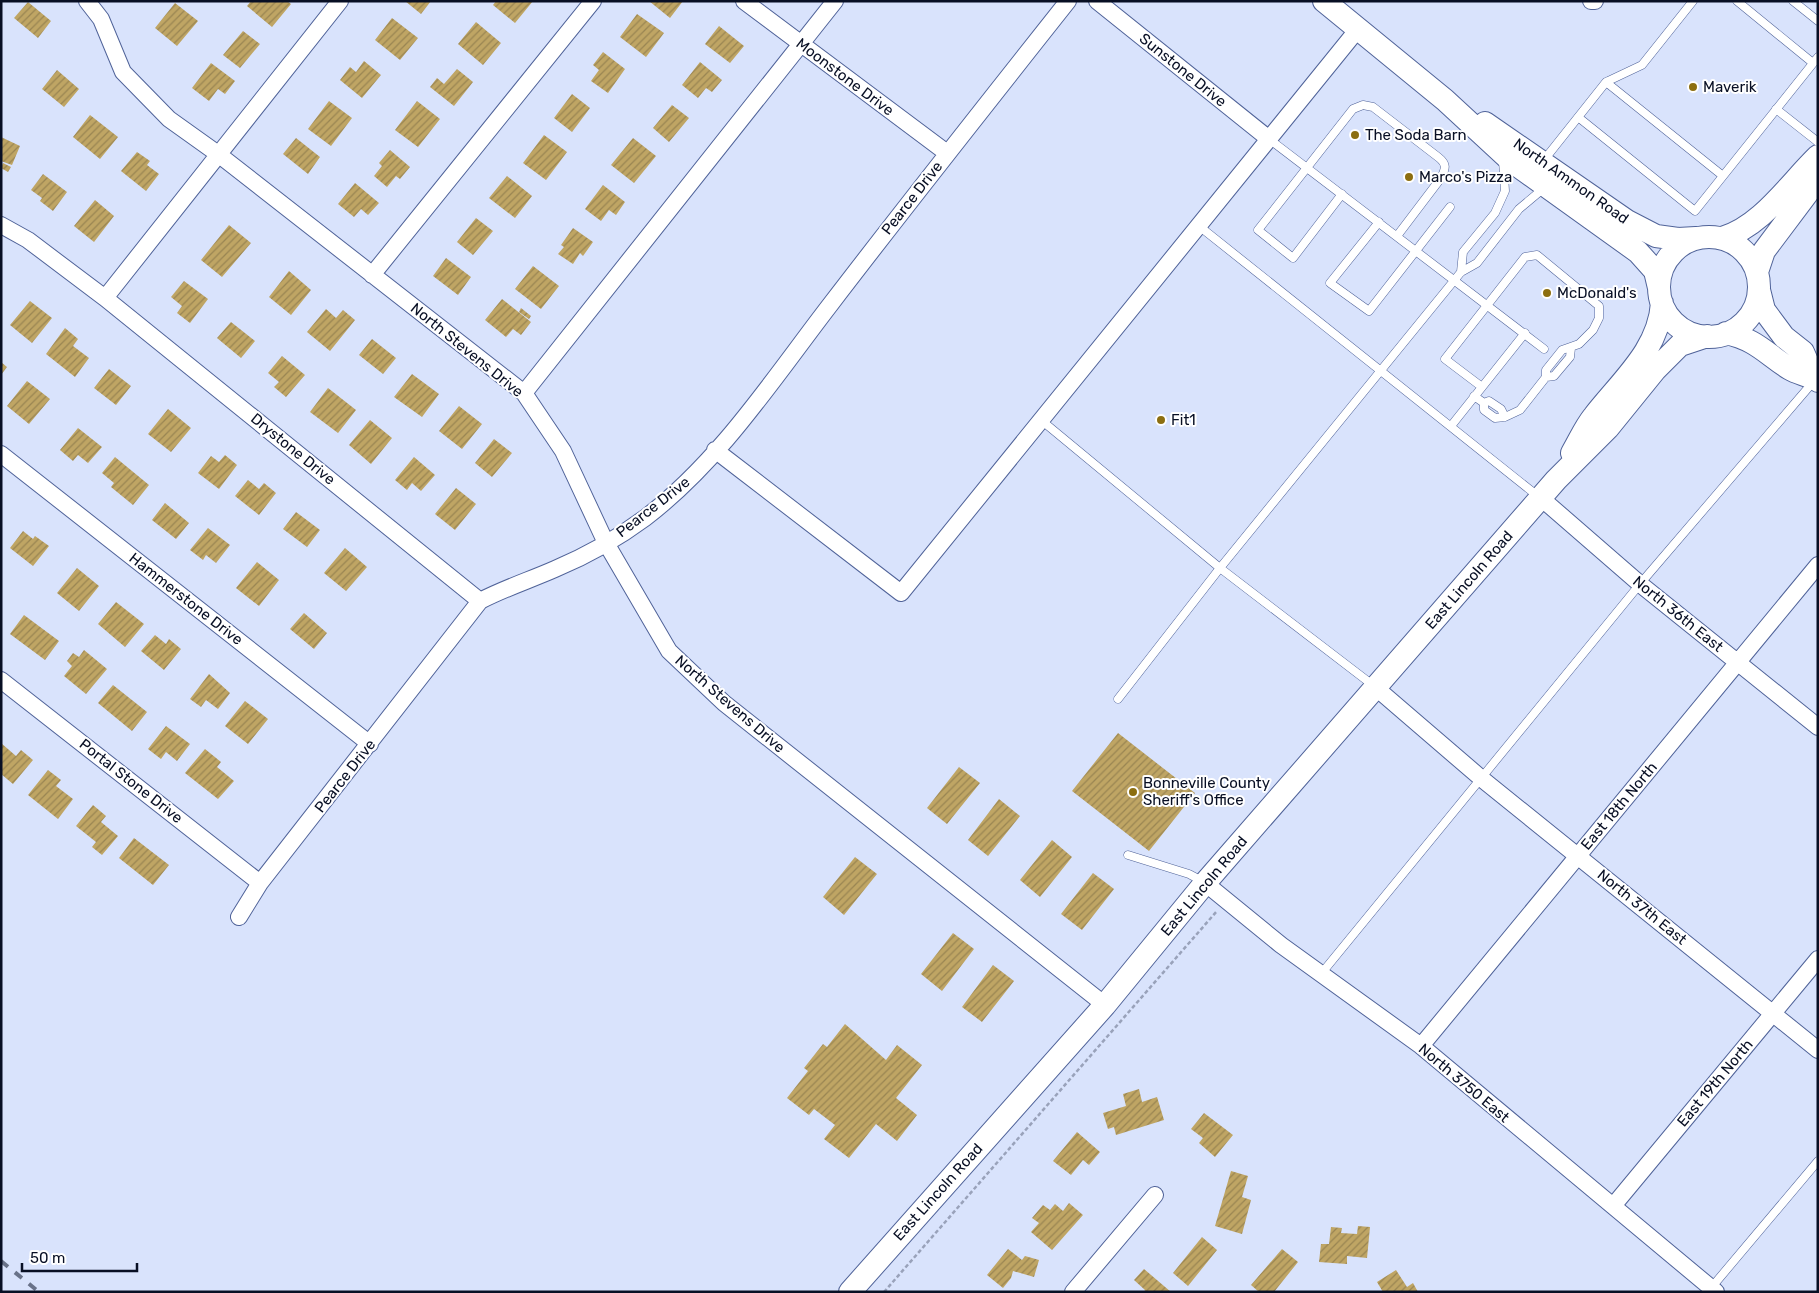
<svg xmlns="http://www.w3.org/2000/svg" width="1819" height="1293" font-family="Rubik,sans-serif">
<defs>
<pattern id="building-hatch" width="6" height="6" patternUnits="userSpaceOnUse" patternTransform="scale(1.25)"><rect width="6" height="6" fill="#bfa564"/><path d="M-1 1l2-2M0 6l6-6M5 7l2-2" fill="none" stroke="#998552"/></pattern>
</defs>
<rect width="100%" height="100%" fill="#d9e3fc"/>
<!-- building -->
<path fill="url(#building-hatch)" d="M 251,1 L 287,1 L 291,4 L 272,27 L 247,6 Z
M 405,1 L 431,1 L 421,14 Z
M 496,1 L 533,1 L 515,23 L 493,5 Z
M 649,1 L 683,1 L 670,18 Z
M 28,2 L 51,21 L 38,38 L 14,18 Z
M 175,3 L 198,21 L 177,46 L 155,28 Z
M 637,14 L 664,33 L 646,57 L 620,37 Z
M 392,18 L 418,38 L 400,60 L 375,40 Z
M 476,22 L 501,43 L 483,65 L 458,44 Z
M 719,26 L 744,46 L 730,63 L 705,44 Z
M 243,31 L 260,44 L 240,68 L 223,55 Z
M 603,52 L 625,69 L 608,93 L 591,81 L 599,70 L 593,65 Z
M 364,61 L 381,75 L 362,98 L 340,80 L 350,67 L 356,72 Z
M 700,62 L 722,80 L 712,92 L 706,88 L 698,98 L 682,85 Z
M 211,63 L 235,81 L 225,94 L 218,89 L 209,101 L 192,88 Z
M 457,69 L 473,82 L 454,106 L 430,87 L 437,78 L 444,84 Z
M 57,70 L 79,89 L 64,107 L 42,89 Z
M 572,94 L 590,108 L 572,132 L 554,118 Z
M 329,101 L 352,118 L 331,146 L 308,129 Z
M 417,101 L 440,119 L 418,147 L 395,130 Z
M 672,105 L 689,118 L 669,142 L 653,128 Z
M 90,115 L 118,137 L 100,159 L 73,137 Z
M 544,135 L 567,152 L 546,180 L 523,163 Z
M 1,137 L 20,146 L 12,165 L 1,161 Z
M 296,138 L 320,157 L 308,174 L 283,154 Z
M 633,138 L 656,156 L 634,183 L 611,165 Z
M 390,150 L 410,167 L 400,179 L 396,176 L 387,187 L 374,176 L 382,166 L 379,163 Z
M 137,152 L 150,161 L 147,165 L 159,174 L 146,191 L 121,171 Z
M 3,163 L 11,167 L 8,172 L 1,168 Z
M 43,174 L 67,192 L 53,211 L 40,201 L 42,198 L 31,190 Z
M 507,176 L 532,196 L 515,218 L 489,198 Z
M 355,183 L 379,203 L 368,215 L 361,209 L 354,217 L 338,204 Z
M 603,185 L 625,202 L 616,215 L 609,210 L 601,221 L 585,209 Z
M 95,200 L 114,216 L 94,242 L 74,226 Z
M 476,218 L 493,231 L 473,255 L 457,242 Z
M 229,225 L 251,243 L 222,277 L 201,260 Z
M 573,228 L 593,242 L 583,256 L 580,253 L 573,264 L 558,254 L 564,247 L 561,245 Z
M 446,258 L 471,277 L 458,295 L 433,276 Z
M 533,266 L 559,286 L 541,309 L 515,289 Z
M 289,271 L 311,290 L 291,315 L 269,297 Z
M 184,281 L 208,299 L 190,323 L 177,313 L 182,306 L 171,297 Z
M 502,299 L 531,322 L 521,335 L 513,329 L 506,337 L 485,320 Z
M 30,301 L 52,318 L 32,343 L 10,325 Z
M 521,308 L 531,316 L 529,319 L 519,312 Z
M 326,309 L 336,318 L 343,310 L 355,320 L 330,351 L 307,332 Z
M 231,322 L 255,341 L 241,358 L 217,338 Z
M 65,328 L 78,339 L 73,346 L 89,358 L 75,377 L 46,354 Z
M 372,339 L 396,358 L 383,374 L 359,355 Z
M 282,356 L 305,375 L 286,397 L 274,387 L 279,382 L 268,373 Z
M 1,362 L 7,367 L 1,375 Z
M 109,369 L 131,386 L 116,405 L 94,388 Z
M 412,374 L 439,394 L 422,417 L 394,397 Z
M 27,381 L 50,399 L 29,424 L 7,406 Z
M 328,388 L 356,410 L 338,433 L 310,412 Z
M 459,406 L 482,424 L 462,449 L 439,431 Z
M 168,409 L 191,428 L 171,452 L 148,434 Z
M 370,420 L 392,438 L 371,464 L 349,445 Z
M 78,428 L 102,447 L 88,463 L 78,455 L 73,461 L 60,450 Z
M 494,439 L 512,453 L 492,477 L 475,463 Z
M 225,455 L 237,465 L 219,489 L 198,473 L 211,456 L 219,462 Z
M 115,457 L 149,485 L 133,505 L 111,487 L 114,483 L 102,473 Z
M 414,457 L 435,475 L 421,491 L 412,483 L 407,490 L 395,480 Z
M 248,480 L 259,489 L 264,483 L 276,493 L 259,515 L 235,496 Z
M 456,488 L 476,504 L 455,530 L 435,514 Z
M 165,503 L 189,523 L 176,539 L 152,520 Z
M 296,512 L 320,530 L 307,547 L 283,529 Z
M 208,528 L 230,545 L 216,563 L 206,555 L 203,560 L 190,550 Z
M 23,531 L 33,539 L 35,536 L 49,546 L 33,566 L 10,548 Z
M 345,548 L 367,567 L 346,591 L 324,573 Z
M 257,562 L 279,580 L 259,606 L 236,588 Z
M 77,568 L 99,586 L 79,611 L 57,593 Z
M 116,602 L 144,624 L 125,647 L 98,624 Z
M 304,613 L 327,633 L 314,649 L 290,629 Z
M 24,615 L 59,641 L 45,660 L 10,634 Z
M 155,635 L 166,644 L 169,639 L 181,649 L 164,670 L 141,651 Z
M 84,650 L 107,669 L 86,694 L 64,676 L 72,666 L 67,661 L 73,653 L 79,657 Z
M 209,674 L 230,693 L 218,709 L 206,700 L 201,707 L 190,699 Z
M 113,685 L 147,712 L 132,731 L 98,703 Z
M 245,701 L 268,719 L 248,744 L 225,726 Z
M 166,726 L 190,744 L 177,761 L 166,752 L 161,759 L 148,749 Z
M 1118,733 L 1195,793 L 1149,851 L 1072,791 Z
M 1,743 L 16,756 L 21,750 L 33,760 L 13,784 L 1,774 Z
M 205,749 L 221,762 L 217,767 L 234,781 L 218,799 L 185,773 Z
M 959,767 L 980,783 L 947,824 L 927,808 Z
M 48,770 L 61,780 L 56,786 L 73,799 L 58,819 L 28,795 Z
M 999,799 L 1020,816 L 988,856 L 968,840 Z
M 93,805 L 106,816 L 101,822 L 118,836 L 102,855 L 92,847 L 96,842 L 76,826 Z
M 134,838 L 169,865 L 153,885 L 119,858 Z
M 1052,840 L 1072,857 L 1040,897 L 1020,880 Z
M 855,857 L 877,874 L 844,915 L 823,897 Z
M 1093,873 L 1114,889 L 1082,930 L 1061,914 Z
M 953,933 L 974,949 L 942,991 L 921,974 Z
M 993,965 L 1014,981 L 982,1022 L 962,1007 Z
M 845,1024 L 886,1060 L 897,1045 L 922,1065 L 896,1098 L 917,1115 L 897,1141 L 876,1124 L 849,1158 L 824,1139 L 835,1125 L 814,1109 L 809,1115 L 787,1098 L 808,1071 L 804,1068 L 823,1044 L 827,1047 Z
M 1139,1089 L 1142,1102 L 1157,1097 L 1164,1120 L 1116,1135 L 1114,1127 L 1108,1129 L 1103,1113 L 1126,1106 L 1123,1094 Z
M 1204,1113 L 1233,1135 L 1215,1157 L 1199,1143 L 1203,1138 L 1191,1129 Z
M 1077,1132 L 1100,1152 L 1089,1165 L 1083,1160 L 1071,1175 L 1053,1161 Z
M 1231,1171 L 1248,1176 L 1242,1197 L 1251,1200 L 1242,1234 L 1215,1226 Z
M 1069,1203 L 1083,1215 L 1052,1250 L 1031,1232 L 1039,1223 L 1032,1218 L 1043,1205 L 1050,1210 L 1055,1204 L 1063,1211 Z
M 1358,1226 L 1370,1227 L 1367,1258 L 1347,1256 L 1347,1264 L 1319,1262 L 1321,1244 L 1329,1244 L 1331,1227 L 1342,1228 L 1341,1233 L 1357,1234 Z
M 1202,1237 L 1217,1250 L 1188,1286 L 1173,1273 Z
M 1008,1249 L 1022,1260 L 1025,1256 L 1039,1260 L 1034,1277 L 1013,1271 L 1011,1278 L 1003,1288 L 987,1275 Z
M 1282,1249 L 1298,1262 L 1274,1292 L 1259,1292 L 1251,1285 Z
M 1144,1269 L 1171,1292 L 1144,1292 L 1145,1290 L 1134,1280 Z
M 1396,1270 L 1407,1287 L 1413,1283 L 1418,1292 L 1383,1292 L 1377,1282 Z"/>
<g fill="none" stroke-linecap="round" stroke-linejoin="round">
<defs>
<path id="service" d="M 1737,1 L 1813,63
M 1793,1 L 1818,21
M 1606,82 L 1723,176 L 1818,57
M 1776,109 L 1818,142
M 1578,117 L 1695,211 L 1723,176
M 1269,139 L 1544,349
M 1544,160 L 1606,82 L 1642,65 L 1693,1
M 1342,194 L 1293,258 L 1258,230 L 1353,109 L 1363,105 L 1373,107 L 1438,157 C 1447,164 1446,168 1441,178 L 1397,236
M 1379,222 L 1330,283 L 1369,311 L 1450,207
M 1199,226 L 1539,497
M 1461,272 L 1463,252 L 1495,213 L 1505,191 L 1503,160
M 1546,377 L 1554,376 L 1570,357 L 1571,348
M 1474,396 L 1484,403 L 1484,410 L 1495,418 L 1505,417 L 1520,410 L 1546,377 L 1546,370 L 1562,350 L 1579,344 L 1593,330 L 1599,318 L 1599,306 L 1537,255 L 1525,257 L 1445,359 L 1482,387
M 1484,403 L 1489,401 L 1501,409 L 1505,417
M 1041,420 L 1220,568 L 1461,272 L 1477,263 L 1519,209 L 1544,188
M 1451,426 L 1525,333
M 1118,699 L 1220,568 L 1374,686
M 1128,855 L 1189,874 L 1204,882
M 1321,974 L 1640,584 L 1814,381
M 1711,1288 L 1818,1161"/>
<path id="minor" d="M 87,1 L 101,19 L 123,72 L 169,119 L 218,154 L 524,393 L 563,451 L 606,543 L 669,651 L 724,703 L 1105,1005
M 744,1 L 947,153
M 1097,1 L 1269,139
M 1591,1 L 1595,1
M 1,225 L 28,240 L 105,298 L 480,601
M 372,275 L 593,1
M 105,298 L 340,1
M 524,393 L 835,1
M 715,450 L 901,593 L 1358,29
M 1,454 L 370,744
M 1541,498 L 1640,584 L 1818,727
M 1,680 L 260,883
M 1375,687 L 1482,779 L 1818,1050
M 1205,883 L 1281,945 L 1421,1046 L 1716,1292
M 239,917 L 260,883 L 480,601 C 505,588 530,580 555,569 C 586,556 618,538 645,518 C 720,461 773,379 830,305 C 908,203 988,102 1068,1
M 1421,1046 L 1818,565
M 1613,1206 L 1818,959
M 1073,1292 L 1155,1195"/>
<path id="secondary" d="M 1324,1 L 1445,100 L 1511,161 L 1638,252 L 1655,271 L 1659,288
M 1485,123 L 1627,221 L 1656,236 L 1678,239 L 1696,238
M1659 287a50 50 0 1 1 100 0a50 50 0 1 1-100 0Z
M 1722,238 C 1761,227 1789,184 1818,156
M 1757,272 L 1764,251 L 1818,179
M 1759,290 L 1764,310 L 1784,337 L 1803,352 L 1815,379
M 1726,333 C 1757,340 1765,353 1790,369 C 1798,374 1810,375 1818,381
M 1572,453 C 1579,441 1585,427 1594,416 C 1621,381 1659,350 1662,303
M 850,1292 L 1105,1005 L 1205,883 L 1556,480 L 1608,428 L 1655,370 L 1680,345 L 1707,336"/>
</defs>
<!-- service casing -->
<use href="#service" stroke="#506399" stroke-width="9"/>
<!-- minor casing -->
<use href="#minor" stroke="#506399" stroke-width="18"/>
<!-- secondary casing -->
<use href="#secondary" stroke="#506399" stroke-width="24"/>
<!-- path -->
<path stroke="#99a2ba" stroke-width="2.5" stroke-dasharray="4 2.5" stroke-linecap="butt" d="M 884,1292 L 1217,911"/>
<!-- service -->
<use href="#service" stroke="#fff" stroke-width="8"/>
<!-- minor -->
<use href="#minor" stroke="#fff" stroke-width="16"/>
<!-- secondary -->
<use href="#secondary" stroke="#fff" stroke-width="22"/>
<!-- rail -->
<path stroke="#697289" stroke-width="4" stroke-dasharray="9 9" stroke-linecap="butt" d="M 1,1261 L 39,1292"/>
</g>
<!-- markers -->
<g fill="#8c6e10" stroke="#fff" stroke-width="2">
<circle cx="1693" cy="87" r="5"/>
<circle cx="1355" cy="135" r="5"/>
<circle cx="1409" cy="177" r="5"/>
<circle cx="1547" cy="293" r="5"/>
<circle cx="1161" cy="420" r="5"/>
<circle cx="1133" cy="792" r="5"/>
</g>
<g text-anchor="middle" dominant-baseline="central" stroke-width="4" stroke-linejoin="round" paint-order="stroke">
<!-- street labels -->
<g font-size="15" fill="#080f24" stroke="#fff">
<text transform="translate(1183 70) rotate(39)">Sunstone Drive</text>
<text transform="translate(845 77) rotate(37)">Moonstone Drive</text>
<text transform="translate(1571 181) rotate(35)">North Ammon Road</text>
<text transform="translate(912 198) rotate(-52)">Pearce Drive</text>
<text transform="translate(467 350) rotate(39)">North Stevens Drive</text>
<text transform="translate(293 449) rotate(39)">Drystone Drive</text>
<text transform="translate(653 507) rotate(-38)">Pearce Drive</text>
<text transform="translate(1469 580) rotate(-49)">East Lincoln Road</text>
<text transform="translate(186 599) rotate(38)">Hammerstone Drive</text>
<text transform="translate(1678 614) rotate(39)">North 36th East</text>
<text transform="translate(730 704) rotate(41)">North Stevens Drive</text>
<text transform="translate(345 776) rotate(-52)">Pearce Drive</text>
<text transform="translate(131 781) rotate(38)">Portal Stone Drive</text>
<text transform="translate(1619 806) rotate(-50)">East 18th North</text>
<text transform="translate(1204 886) rotate(-50)">East Lincoln Road</text>
<text transform="translate(1642 907) rotate(39)">North 37th East</text>
<text transform="translate(1464 1083) rotate(40)">North 3750 East</text>
<text transform="translate(1715 1083) rotate(-50)">East 19th North</text>
<text transform="translate(938 1192) rotate(-48)">East Lincoln Road</text>
</g>
<!-- poi labels -->
<g font-size="15" fill="#080f24" stroke="#fff" text-anchor="start">
<text x="1703" y="87">Maverik</text>
<text x="1365" y="135">The Soda Barn</text>
<text x="1419" y="177">Marco's Pizza</text>
<text x="1557" y="293">McDonald's</text>
<text x="1171" y="420">Fit1</text>
<text x="1143" y="783">Bonneville County<tspan x="1143" dy="17">Sheriff's Office</tspan></text>
</g>
</g>
<!-- border -->
<rect width="1819" height="1293" fill="none" stroke="#080f24" stroke-width="5"/>
<!-- scale -->
<path d="M22 1263v8h115v-8" fill="none" stroke="#080f24" stroke-width="2.5"/>
<text x="30" y="1263" font-size="15" fill="#080f24" stroke="#ffffff" stroke-width="4" paint-order="stroke">50 m</text>
</svg>
